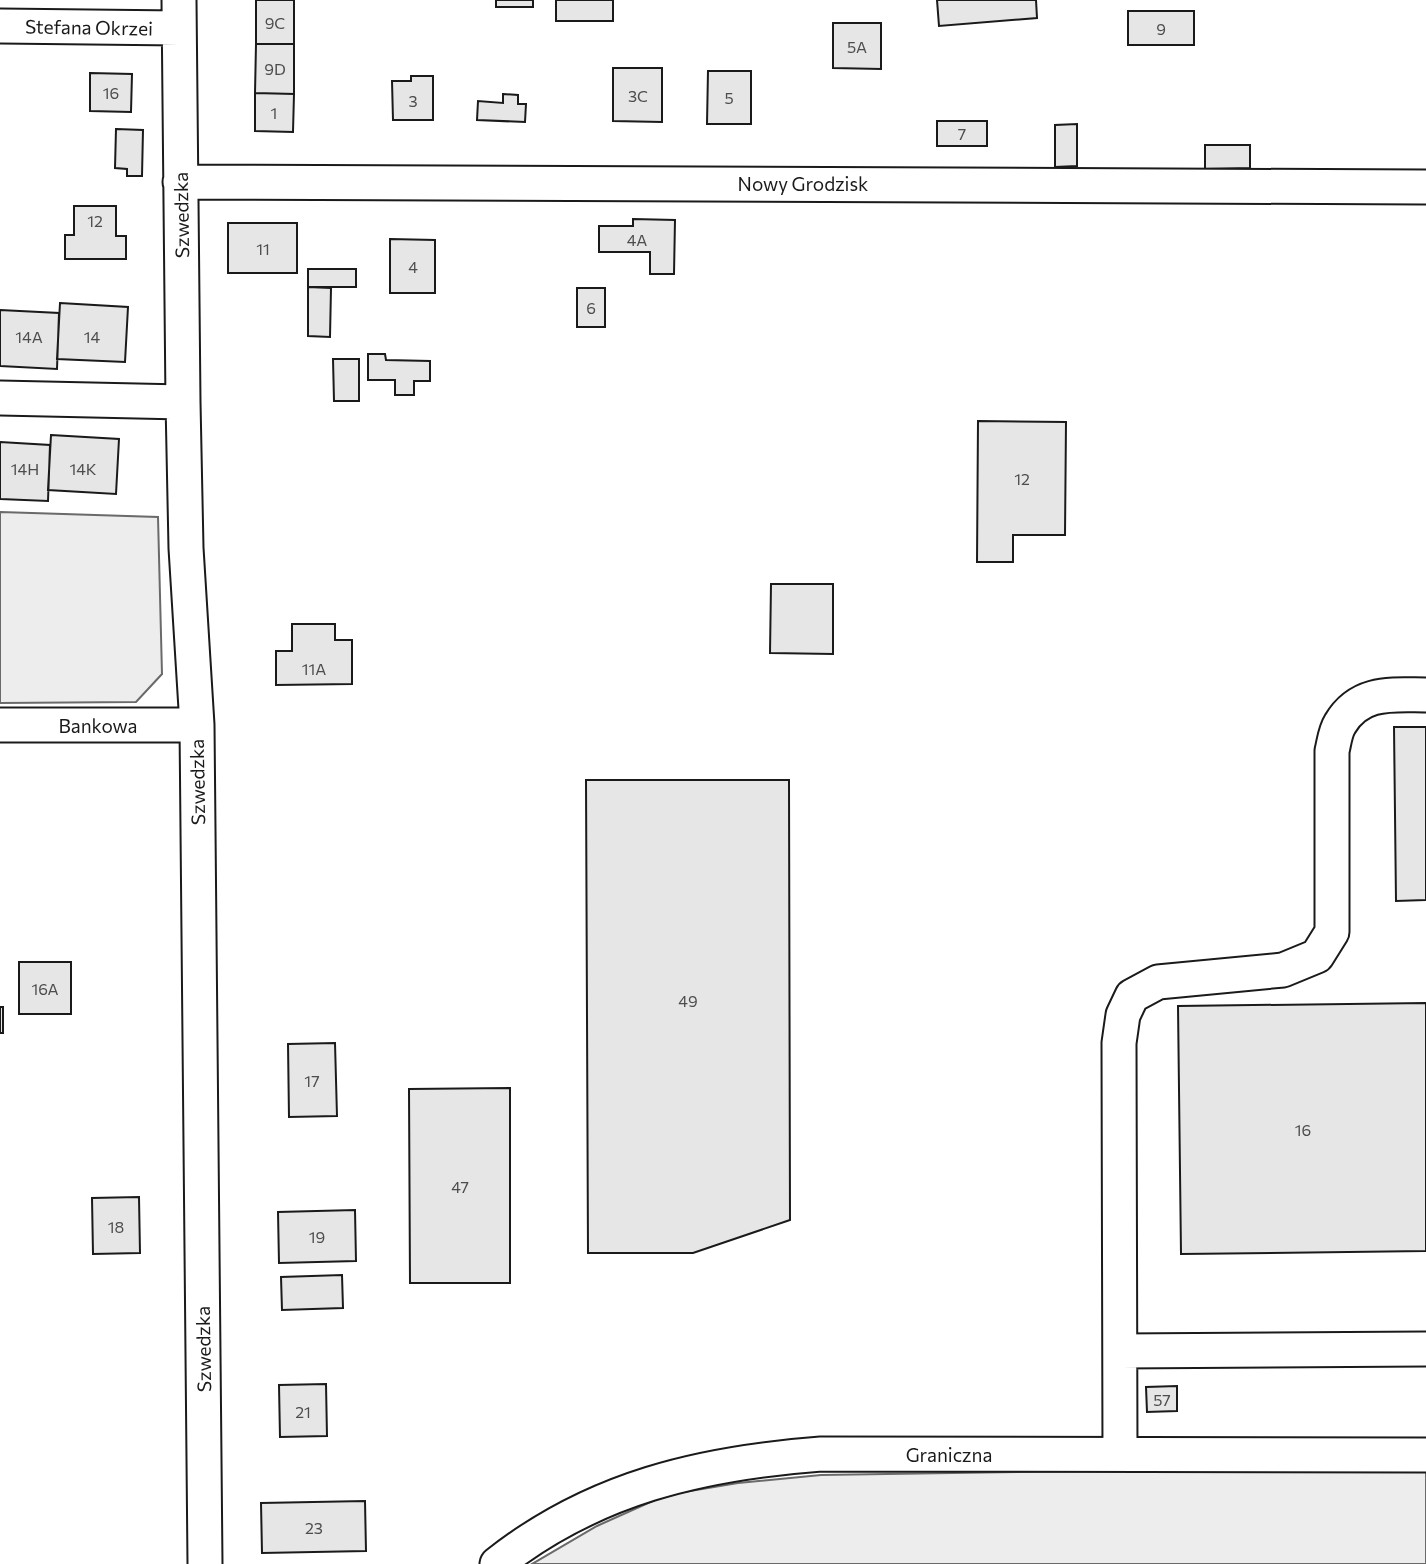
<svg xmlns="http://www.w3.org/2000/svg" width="1426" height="1564" font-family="Commissioner,sans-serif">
<rect width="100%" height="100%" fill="#fff"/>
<!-- built -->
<path fill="#ededed" stroke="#6a6a6a" stroke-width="2" d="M 0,512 L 158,517 L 162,674 L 136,702 L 0,703 Z
M 1426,1466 L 1426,1564 L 532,1564 L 597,1526 L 666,1495 L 738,1483 L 821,1475 Z"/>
<!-- building -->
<path fill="#e6e6e6" stroke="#1a1a1a" stroke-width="2" d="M 256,0 L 294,0 L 294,44 L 256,44 Z
M 496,0 L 533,0 L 533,7 L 496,7 Z
M 556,0 L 613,0 L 613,21 L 556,21 Z
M 937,0 L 1036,0 L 1037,18 L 939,26 Z
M 1128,11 L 1194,11 L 1194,45 L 1128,45 Z
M 833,23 L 881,23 L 881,69 L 833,68 Z
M 256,44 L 294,44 L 294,94 L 255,93 Z
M 613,68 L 662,68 L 662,122 L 613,121 Z
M 708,71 L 751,71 L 751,124 L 707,124 Z
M 90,73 L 132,74 L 131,112 L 90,111 Z
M 411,76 L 433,76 L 433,120 L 393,120 L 392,81 L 411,81 Z
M 255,93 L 294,94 L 293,132 L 255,131 Z
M 503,94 L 518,95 L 518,104 L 526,104 L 525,122 L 477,120 L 478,101 L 503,103 Z
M 937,121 L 987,121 L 987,146 L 937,146 Z
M 1077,124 L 1077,166 L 1055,167 L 1055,125 Z
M 116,129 L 143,130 L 142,176 L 127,176 L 127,169 L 115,168 Z
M 1205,145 L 1250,145 L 1250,168 L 1205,169 Z
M 74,206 L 116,206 L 116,236 L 126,236 L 126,259 L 65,259 L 65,235 L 74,235 Z
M 633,219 L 675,220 L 674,274 L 650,274 L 650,252 L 599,252 L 599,226 L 633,226 Z
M 228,223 L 297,223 L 297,273 L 228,273 Z
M 390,239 L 435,240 L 435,293 L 390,293 Z
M 308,269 L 356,269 L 356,287 L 308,287 Z
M 308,287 L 331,288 L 330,337 L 308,336 Z
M 577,288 L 605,288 L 605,327 L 577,327 Z
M 60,303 L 128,307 L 125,362 L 57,359 Z
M 0,310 L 59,313 L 57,369 L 0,366 Z
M 368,354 L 385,354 L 386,360 L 430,361 L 430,381 L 414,381 L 414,395 L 395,395 L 395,380 L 368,380 Z
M 333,359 L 359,359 L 359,401 L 334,401 Z
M 978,421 L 1066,422 L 1065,535 L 1013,535 L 1013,562 L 977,562 Z
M 51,435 L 119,439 L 116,494 L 48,490 Z
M 0,442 L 50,445 L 48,501 L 0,499 Z
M 771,584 L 833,584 L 833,654 L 770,653 Z
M 292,624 L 335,624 L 335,640 L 352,640 L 352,684 L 276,685 L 276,651 L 292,651 Z
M 1394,727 L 1426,727 L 1426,900 L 1396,901 Z
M 586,780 L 789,780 L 790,1220 L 693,1253 L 588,1253 Z
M 19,962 L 71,962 L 71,1014 L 19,1014 Z
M 1426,1003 L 1426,1251 L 1181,1254 L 1178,1006 Z
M 0,1007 L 3,1007 L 3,1033 L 0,1033 Z
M 335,1043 L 337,1116 L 289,1117 L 288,1044 Z
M 510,1088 L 510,1283 L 410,1283 L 409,1089 Z
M 139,1197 L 140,1253 L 93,1254 L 92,1198 Z
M 355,1210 L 356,1261 L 279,1263 L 278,1212 Z
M 342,1275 L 343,1308 L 282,1310 L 281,1277 Z
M 326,1384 L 327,1436 L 280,1437 L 279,1385 Z
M 1177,1386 L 1177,1411 L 1147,1412 L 1146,1387 Z
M 365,1501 L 366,1551 L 262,1553 L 261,1503 Z"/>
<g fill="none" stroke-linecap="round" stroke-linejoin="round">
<defs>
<path id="minor" d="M 179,0 L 183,402 L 186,548 L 197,725 L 205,1564
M 0,26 L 179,28
M 180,182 L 1426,187
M 0,398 L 183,402
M 0,725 L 197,725
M 1120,1351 L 1426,1349
M 1120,1454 L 1119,1043 L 1123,1015 L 1132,996 L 1158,982 L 1283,970 L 1317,956 L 1332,932 L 1332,751 C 1334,743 1335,732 1340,724 C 1360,690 1393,695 1426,695
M 497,1564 C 593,1488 701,1463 821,1454 L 1426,1455"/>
</defs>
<!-- minor casing -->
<use href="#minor" stroke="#1a1a1a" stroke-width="37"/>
<!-- minor -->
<use href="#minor" stroke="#fff" stroke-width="33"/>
</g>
<g text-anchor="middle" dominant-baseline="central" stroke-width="5" stroke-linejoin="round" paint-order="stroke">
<!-- number labels -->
<g font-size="16" fill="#4d4d4d">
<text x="275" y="22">9C</text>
<text x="1161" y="28">9</text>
<text x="857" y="46">5A</text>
<text x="275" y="68">9D</text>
<text x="111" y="92">16</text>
<text x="638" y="95">3C</text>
<text x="729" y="97">5</text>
<text x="413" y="100">3</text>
<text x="274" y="112">1</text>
<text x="962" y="133">7</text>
<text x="95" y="220">12</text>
<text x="637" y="239">4A</text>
<text x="263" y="248">11</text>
<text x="413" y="266">4</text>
<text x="591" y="307">6</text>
<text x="29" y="336">14A</text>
<text x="92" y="336">14</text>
<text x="25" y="468">14H</text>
<text x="83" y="468">14K</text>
<text x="1022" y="478">12</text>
<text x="314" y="668">11A</text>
<text x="45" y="988">16A</text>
<text x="688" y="1000">49</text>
<text x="312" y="1080">17</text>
<text x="1303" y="1129">16</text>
<text x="460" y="1186">47</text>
<text x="116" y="1226">18</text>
<text x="317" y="1236">19</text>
<text x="1162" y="1399">57</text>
<text x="303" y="1411">21</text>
<text x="314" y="1527">23</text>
</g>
<!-- street labels -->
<g font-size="19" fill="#1a1a1a" stroke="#fff">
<text transform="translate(89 27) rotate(1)">Stefana Okrzei</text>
<text x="803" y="183">Nowy Grodzisk</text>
<text transform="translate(181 215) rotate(-91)">Szwedzka</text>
<text x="98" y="725">Bankowa</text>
<text transform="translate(197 782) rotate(-91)">Szwedzka</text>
<text transform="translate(203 1349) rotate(-91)">Szwedzka</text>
<text x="949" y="1454">Graniczna</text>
</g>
</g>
</svg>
